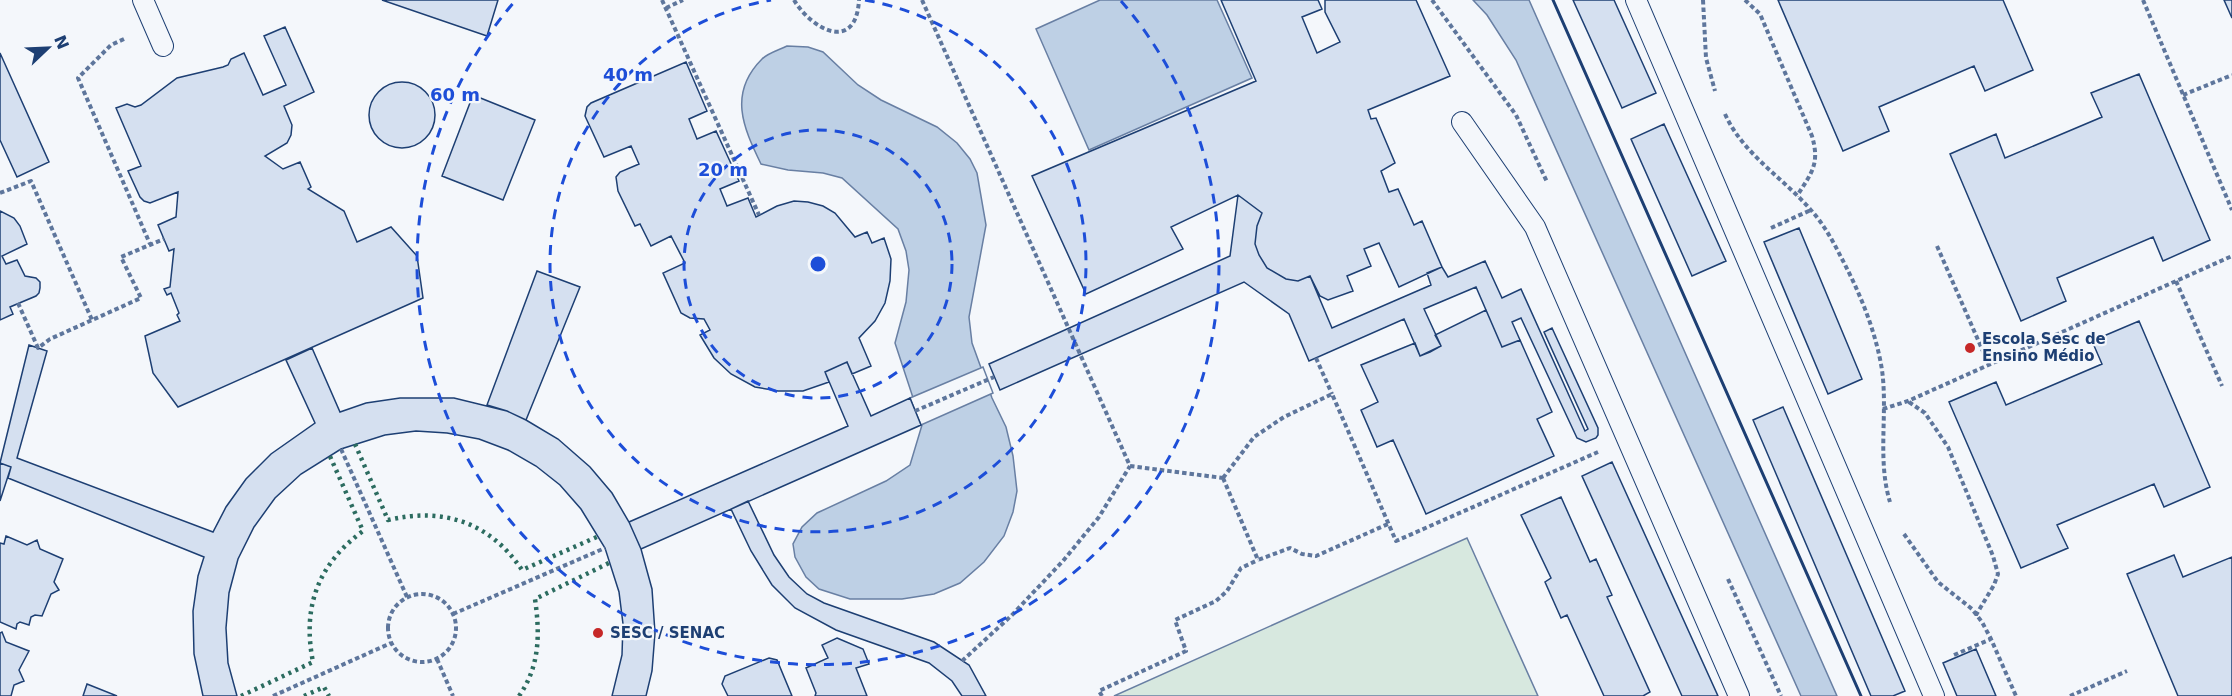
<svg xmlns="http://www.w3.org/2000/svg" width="2232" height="696" font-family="'DejaVu Sans',sans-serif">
<rect width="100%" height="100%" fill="#f4f7fb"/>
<!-- green -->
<path fill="#d7e8df" stroke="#687fa3" stroke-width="1.5" d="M 1467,538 L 1538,696 L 1114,696 Z"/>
<!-- water -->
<path fill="#bed0e5" stroke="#687fa3" stroke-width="1.5" d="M 1100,0 L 1217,0 L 1252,78 L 1089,150 L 1036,29 Z
M 1473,0 L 1529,0 L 1837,696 L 1801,696 L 1516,60 L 1487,15 Z
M 787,46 L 808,47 L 823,52 L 858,85 L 881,100 L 937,127 L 957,143 L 970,159 L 977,173 L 986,225 L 969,317 L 972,343 L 992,398 L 1006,427 L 1013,456 L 1017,491 L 1013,512 L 1004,536 L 984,562 L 960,583 L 934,594 L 902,599 L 850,599 L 819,589 L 806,577 L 795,557 L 793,544 L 802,527 L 817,513 L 886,481 L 910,465 L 922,425 L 895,343 L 906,302 L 909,270 L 906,251 L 898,229 L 842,178 L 823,173 L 788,170 L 761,164 C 743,127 728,93 762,59 C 768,53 779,50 787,46 Z"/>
<!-- pier -->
<path fill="#f4f7fb" stroke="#687fa3" stroke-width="1.5" d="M 983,367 L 993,393 L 921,425 L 910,398 Z"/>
<!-- building -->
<path fill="#d5e0f0" stroke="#1d3f73" stroke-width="1.5" d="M 382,0 L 498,0 L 487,36 Z
M 1221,0 L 1318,0 L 1322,9 L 1302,17 L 1317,53 L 1340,42 L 1325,12 L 1325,0 L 1416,0 L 1450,76 L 1368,110 L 1371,119 L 1376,118 L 1395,163 L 1381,171 L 1389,192 L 1398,189 L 1414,225 L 1422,221 L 1442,267 L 1399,287 L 1379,243 L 1364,249 L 1371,266 L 1347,276 L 1353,291 L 1328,300 L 1320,296 L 1310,276 L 1298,281 L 1286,279 L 1267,268 L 1259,255 L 1255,244 L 1257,226 L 1262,213 L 1238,195 L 1171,227 L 1183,249 L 1086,294 L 1032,176 L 1256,81 Z
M 1573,0 L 1614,0 L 1656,93 L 1622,108 Z
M 1778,0 L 2003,0 L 2033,70 L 1985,91 L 1974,66 L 1879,107 L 1889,131 L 1843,151 Z
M 2224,0 L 2232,0 L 2232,18 Z
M 285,27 L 314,92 L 284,106 L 292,125 L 291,135 L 287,143 L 265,156 L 283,169 L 300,162 L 311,187 L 308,189 L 344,211 L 357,242 L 391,227 L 417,256 L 423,298 L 178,407 L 153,373 L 145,336 L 180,321 L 177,315 L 179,313 L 171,293 L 167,295 L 164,289 L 170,287 L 174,249 L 169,251 L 158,225 L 176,217 L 178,192 L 150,203 L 144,201 L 140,197 L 128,171 L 141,166 L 116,108 L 127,104 L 135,107 L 141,105 L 177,78 L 223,67 L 228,65 L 231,59 L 244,53 L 263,95 L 286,85 L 264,36 Z
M 0,53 L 49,162 L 17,177 L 0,140 Z
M 686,62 L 707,111 L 689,119 L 697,139 L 716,131 L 739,181 L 720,189 L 727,206 L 748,198 L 756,217 L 777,206 L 794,201 L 808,202 L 823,206 L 835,213 L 855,237 L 867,232 L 872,243 L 884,238 L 891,259 L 890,281 L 885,303 L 875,321 L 859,338 L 871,366 L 852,374 L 847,362 L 825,372 L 829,382 L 803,391 L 778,391 L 755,387 L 731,374 L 714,358 L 700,335 L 710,330 L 704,319 L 690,318 L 681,313 L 663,273 L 685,263 L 671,236 L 651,246 L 640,224 L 635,226 L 618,191 L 616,177 L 620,172 L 639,164 L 631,146 L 604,157 L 585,116 L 587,107 L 591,103 Z
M 2139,74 L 2210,240 L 2163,261 L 2153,237 L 2057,278 L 2066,301 L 2021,321 L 1950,154 L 1996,134 L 2005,158 L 2102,117 L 2091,93 Z
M369 115a33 33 0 1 1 66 0a33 33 0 1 1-66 0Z
M 473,95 L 535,120 L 503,200 L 442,176 Z
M 1664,124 L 1726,261 L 1692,276 L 1631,139 Z
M 1238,195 L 1262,213 L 1257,226 L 1255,244 L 1259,255 L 1267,268 L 1286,279 L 1298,281 L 1310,276 L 1332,328 L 1431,285 L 1427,273 L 1442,267 L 1448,277 L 1485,261 L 1502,298 L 1521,289 L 1585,431 L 1588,429 L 1544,332 L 1552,328 L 1598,428 L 1598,435 L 1596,438 L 1586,442 L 1577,438 L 1521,318 L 1512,322 L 1520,340 L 1502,347 L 1476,287 L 1424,309 L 1441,346 L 1420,356 L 1404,319 L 1309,361 L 1289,314 L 1244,282 L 1000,390 L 989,364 L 1230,256 Z
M 0,211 L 14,218 L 20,226 L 27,244 L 2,256 L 6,264 L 17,260 L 25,276 L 36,278 L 40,282 L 40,288 L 39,293 L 36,296 L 10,307 L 13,314 L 0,320 Z
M 1799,228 L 1862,379 L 1828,394 L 1764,242 Z
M 537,271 L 580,287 L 526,420 L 507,411 L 487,405 Z
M 1486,310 L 1502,347 L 1520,340 L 1552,412 L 1537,419 L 1554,456 L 1426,514 L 1393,440 L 1377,447 L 1361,410 L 1378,402 L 1361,365 L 1415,343 L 1420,356 L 1430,352 L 1441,346 L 1435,335 Z
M 2139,321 L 2210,487 L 2164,507 L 2154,484 L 2057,525 L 2068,548 L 2021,568 L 1949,402 L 1996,382 L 2006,405 L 2102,364 L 2092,341 Z
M 29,345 L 47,351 L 17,458 L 213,532 L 226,507 L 246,479 L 271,454 L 315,423 L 286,360 L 312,348 L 340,412 L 366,403 L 400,398 L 454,398 L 507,411 L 526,420 L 558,439 L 590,467 L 612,493 L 629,522 L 641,549 L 652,589 L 655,633 L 652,671 L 646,696 L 612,696 L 622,655 L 623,624 L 619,592 L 605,548 L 581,509 L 560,485 L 536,466 L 508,450 L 479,439 L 447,433 L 416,431 L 385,435 L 341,449 L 301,474 L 275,498 L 254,527 L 238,559 L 229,593 L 226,628 L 228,663 L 237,696 L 203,696 L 194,654 L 193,611 L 198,576 L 204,557 L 8,478 L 11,467 L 0,463 Z
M 847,362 L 871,416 L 910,398 L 921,425 L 641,549 L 629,522 L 848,426 L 825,372 Z
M 1783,407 L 1905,691 L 1893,696 L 1871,696 L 1753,420 Z
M 1612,462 L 1718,696 L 1682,696 L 1582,476 Z
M 0,463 L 11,467 L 0,501 Z
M 1561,497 L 1590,562 L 1596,559 L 1612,595 L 1607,597 L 1650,692 L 1643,696 L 1604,696 L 1567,615 L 1561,618 L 1545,582 L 1551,578 L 1521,515 Z
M 748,501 L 774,555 L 789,577 L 807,594 L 824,603 L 934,642 L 969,665 L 986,696 L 962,696 L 952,681 L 929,663 L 836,630 L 795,608 L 772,585 L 751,551 L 731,509 Z
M 6,536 L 27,545 L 37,540 L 40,549 L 63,559 L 54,582 L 59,590 L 51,594 L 42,616 L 35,615 L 31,617 L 29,625 L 20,622 L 17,624 L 16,629 L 0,622 L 0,543 L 4,544 Z
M 2174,555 L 2183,577 L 2232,557 L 2232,696 L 2178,696 L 2127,574 Z
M 2,632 L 6,642 L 29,651 L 19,670 L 24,681 L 14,685 L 11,696 L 0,696 L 0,633 Z
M 837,638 L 863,649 L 869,664 L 856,668 L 867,696 L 815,696 L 816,693 L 806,668 L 828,658 L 822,645 Z
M 1976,649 L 1996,696 L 1957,696 L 1943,663 Z
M 769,658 L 777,660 L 792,696 L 728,696 L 722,684 L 725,676 Z
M 87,684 L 117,696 L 83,696 Z"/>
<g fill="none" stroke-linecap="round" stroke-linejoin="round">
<defs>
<path id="lane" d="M 143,0 L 163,46
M 1636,0 L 1934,696
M 1462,122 L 1535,227 L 1739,696"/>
</defs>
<!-- lane casing -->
<use href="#lane" stroke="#1d3f73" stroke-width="22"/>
<!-- path -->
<path stroke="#5e769c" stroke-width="4" stroke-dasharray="4.5 3" stroke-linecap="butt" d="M 662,0 L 759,215
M 794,0 C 812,30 856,53 859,0
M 922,0 L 1130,466
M 1432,0 L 1516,115 L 1547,182
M 1703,0 L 1706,58 L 1715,91
M 1745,0 L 1760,14 L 1812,136 C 1820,164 1812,172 1797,196
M 2143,0 L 2232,210
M 666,8 L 683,0
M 124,39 L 111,45 L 78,78 L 150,244
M 2183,95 L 2232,75
M 1725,114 C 1743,154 1782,177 1810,209 C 1823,223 1833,241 1842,259 C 1860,293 1876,332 1882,370 C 1888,414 1877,460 1890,502
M 0,193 L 31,181 L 92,320
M 1771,228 L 1811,210
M 1937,246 L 1989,365
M 2176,281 L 2222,386
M 18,303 L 38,348 L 50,339 L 141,298 L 121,257 L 164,239
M 1316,358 L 1332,394
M 1909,402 L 1925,413 L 1948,447 L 1993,556 L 1998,574 L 1994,585 L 1976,615
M 1883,409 L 1908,401 L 2232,256
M 915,411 L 994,377
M 341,449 L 407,597
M 1130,466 L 1223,478
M 1223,478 L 1254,437 L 1284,417 L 1332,394 L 1396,541 L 1598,452
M 1223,478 L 1258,560 L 1290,548 L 1302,554 L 1316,556 L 1388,524
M 1904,534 L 1938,582 L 1972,609 L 1982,622 L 1991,639 L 2016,696
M 1728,579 L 1781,696
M388 628a34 34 0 1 1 68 0a34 34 0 1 1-68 0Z
M 453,614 L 605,548
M 1954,655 L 1991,639
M 437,659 L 453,696
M 962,661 L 1011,616 L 1063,561 L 1099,517 L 1130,466
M 273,696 L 391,643
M 1102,696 L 1099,691 L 1186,651 L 1175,620 L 1216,601 L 1227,591 L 1241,568 L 1258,560
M 2070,696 L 2127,671"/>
<!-- lane -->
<use href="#lane" stroke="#f4f7fb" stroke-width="20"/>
<!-- hedge -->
<path stroke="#2c6c60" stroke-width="4.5" stroke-dasharray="3 4.5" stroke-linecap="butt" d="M 355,444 L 388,520 C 443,507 490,522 522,570 L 599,536
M 241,696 L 313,662 C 302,607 318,564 363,531 L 329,454
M 304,696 L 324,687 L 329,696
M 519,696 C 540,666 540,634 535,599 L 611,562"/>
<!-- wall -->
<path stroke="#1d3f73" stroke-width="3" d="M 1553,0 L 1861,696"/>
</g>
<!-- distance rings -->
<g fill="none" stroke="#1d4ed8" stroke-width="3" stroke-dasharray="10 8">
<circle cx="818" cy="264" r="134"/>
<path d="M865 0A268 268 0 1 1 771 0"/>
<path d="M1121 1A401 401 0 1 1 515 1"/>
</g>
<!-- markers -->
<g fill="#c62828" stroke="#f4f7fb" stroke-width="2">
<circle cx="1970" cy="348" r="6"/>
<circle cx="598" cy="633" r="6"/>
</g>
<g text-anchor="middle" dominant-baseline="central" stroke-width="4.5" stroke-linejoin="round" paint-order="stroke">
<!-- poi labels -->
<g font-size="15" font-weight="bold" fill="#1d3f73" stroke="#f4f7fb" text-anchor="start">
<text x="1982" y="339">Escola Sesc de<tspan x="1982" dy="17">Ensino Médio</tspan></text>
<text x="610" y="633">SESC / SENAC</text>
</g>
</g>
<circle cx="818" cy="264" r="9" fill="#1d4ed8" stroke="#f4f7fb" stroke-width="3"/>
<g font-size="18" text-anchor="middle" font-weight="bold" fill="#1d4ed8" stroke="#f4f7fb" stroke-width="4.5" stroke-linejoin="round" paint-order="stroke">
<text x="628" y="81">40 m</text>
<text x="455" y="101">60 m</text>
<text x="723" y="176">20 m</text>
</g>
<!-- north arrow -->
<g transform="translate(48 48) rotate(67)" stroke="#f4f7fb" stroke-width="4.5" paint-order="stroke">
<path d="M0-4.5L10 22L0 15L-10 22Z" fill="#1d3f73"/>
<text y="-9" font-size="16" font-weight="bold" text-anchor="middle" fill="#1d3f73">N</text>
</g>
</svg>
